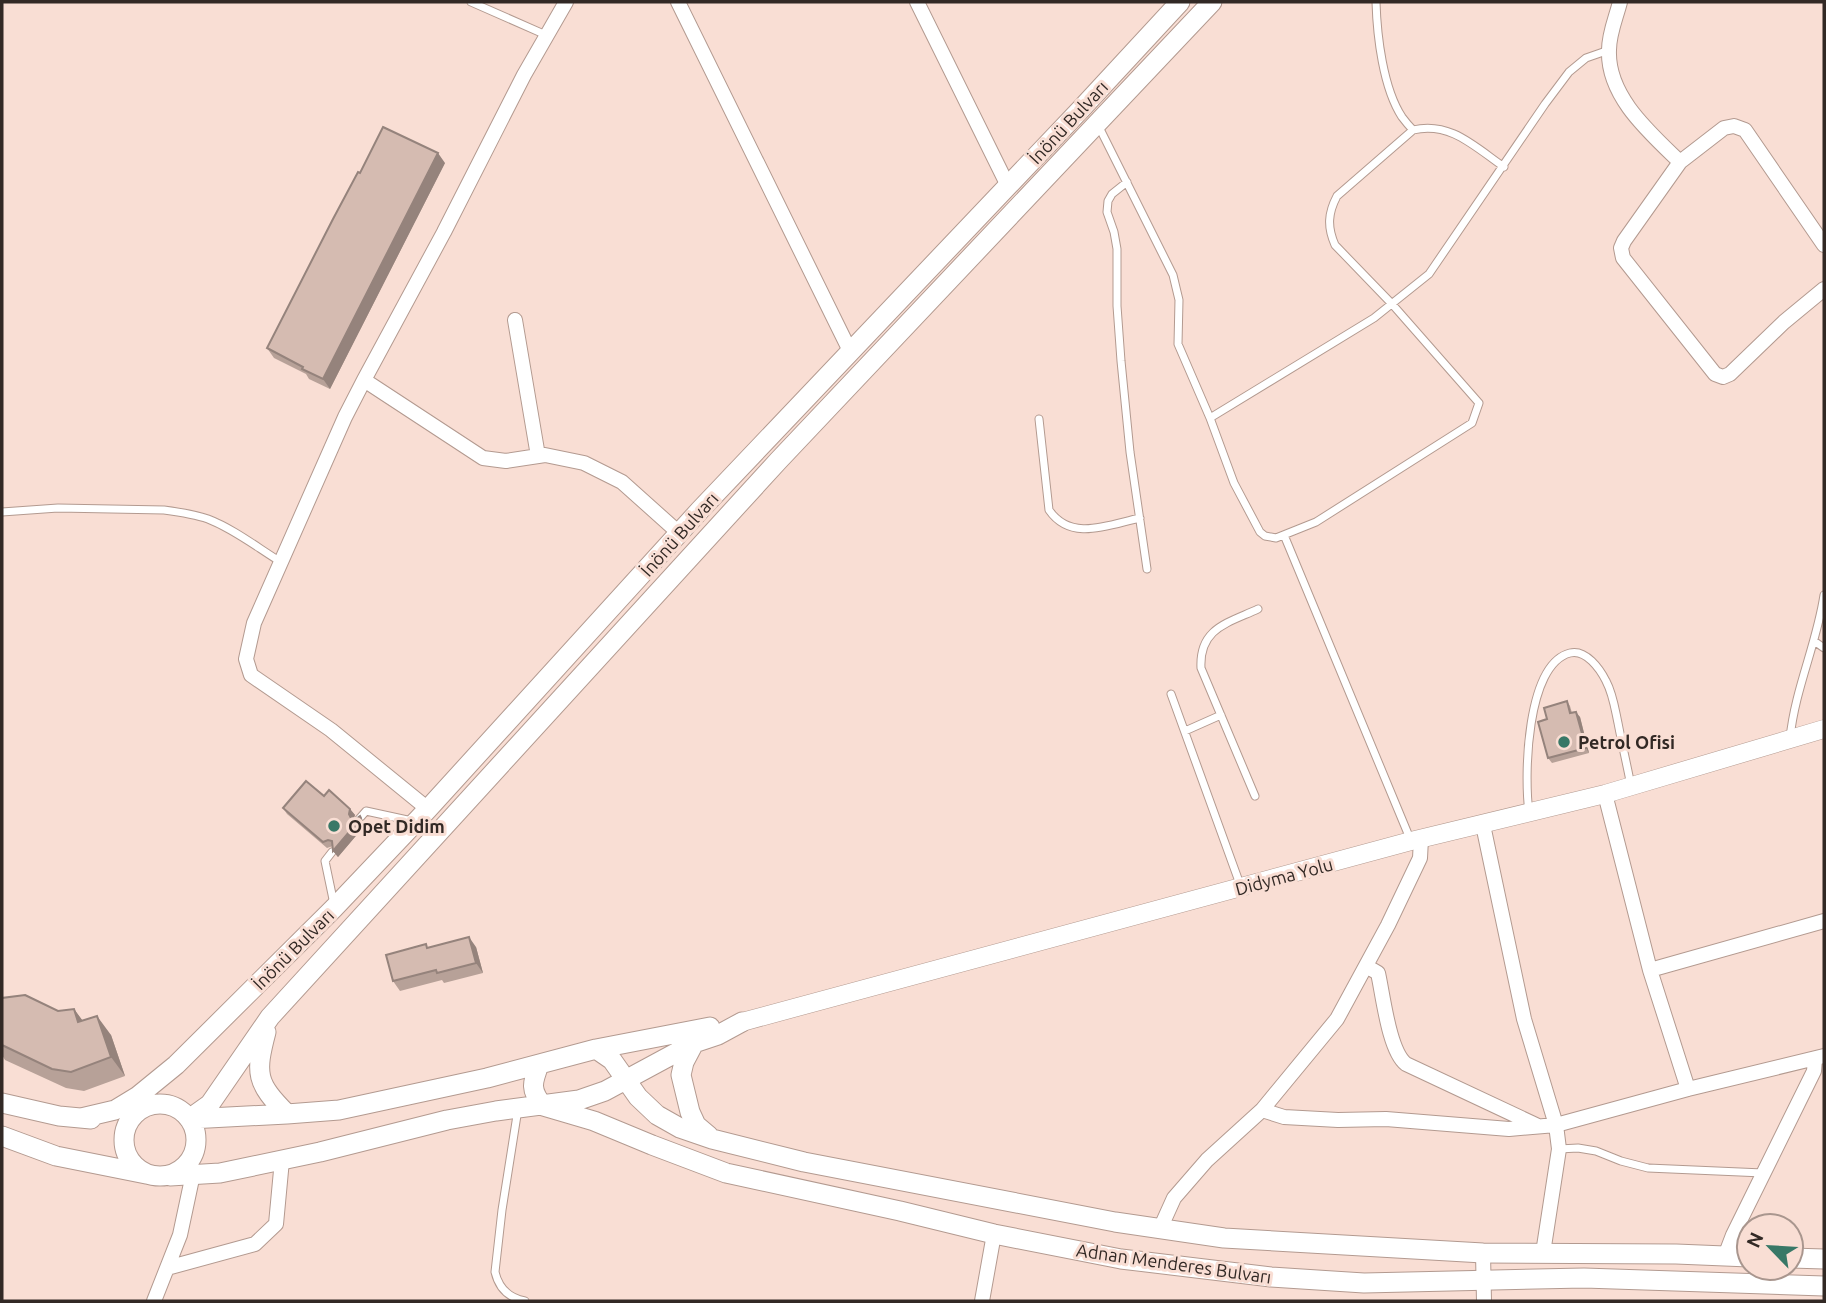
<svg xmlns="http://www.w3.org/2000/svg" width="1826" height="1303" font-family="Ubuntu,sans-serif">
<rect width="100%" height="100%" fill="#f9ded4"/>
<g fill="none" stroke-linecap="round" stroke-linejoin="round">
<defs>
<path id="service" d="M 471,2 L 546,35
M 1376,2 C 1377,36 1383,88 1402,117 C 1405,121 1409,126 1413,130
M 1099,127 L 1173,275 L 1179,300 L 1178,344 L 1210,418 L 1234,483 L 1260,532 L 1265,536 L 1276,538 L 1316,522 L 1472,423 L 1479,403 L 1392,304 L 1335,245 C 1327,227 1328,213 1337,196 L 1413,130 C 1450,121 1475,147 1504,167
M 1127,182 L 1112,194 L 1108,201 L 1107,212 L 1114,232 L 1117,249 L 1117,306 L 1121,361 L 1130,452 L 1147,569
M 1210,418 L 1374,318 L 1429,274 L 1545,104 L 1569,72 L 1586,58 L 1609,50
M 1039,419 L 1049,510 C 1071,542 1108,525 1140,518
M 2,512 L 58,508 L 164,510 C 179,512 194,514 208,519 C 234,529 258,548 281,562
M 1284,535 L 1411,841
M 1814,641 L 1824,648
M 1171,694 L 1241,887
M 1185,731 L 1221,715
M 1790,738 C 1795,689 1817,643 1824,595
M 1255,796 L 1201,668 C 1199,628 1228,623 1258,609
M 1529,812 C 1524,777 1526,664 1570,653 C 1586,649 1600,669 1606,681 C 1613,694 1615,709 1618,723 C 1622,744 1627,765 1631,786
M 359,819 L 366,811 L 412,821
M 332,852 L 325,861 L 334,904
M 518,1109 L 502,1210 L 495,1272 C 499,1289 509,1298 525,1301
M 1559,1149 L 1578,1148 L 1596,1151 L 1621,1161 L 1648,1168 L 1763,1173"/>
<path id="minor" d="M 678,2 L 850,351
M 917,2 L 1008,186
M 1620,2 C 1616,18 1609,33 1609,50 C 1607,96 1649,132 1680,162
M 1824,245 L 1745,130 L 1734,126 L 1724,128 L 1680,162 L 1624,241 L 1621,248 L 1623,258 L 1715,374 L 1723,377 L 1730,374 L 1784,322 L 1824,289
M 515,320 L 538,456
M 364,380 L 483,458 L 506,461 L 545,455 L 584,463 L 622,482 L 679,533
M 1605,794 L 1650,970 L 1688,1089
M 428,809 L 331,730 L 251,675 L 246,659 L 254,623 L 345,417 L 364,380 L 444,232 L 524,75 L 566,2
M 1483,825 L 1524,1019 L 1556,1125 L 1559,1149 L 1543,1253
M 1366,966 L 1378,973 C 1383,995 1389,1051 1406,1064 L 1536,1125
M 1650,970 L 1824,921
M 1262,1110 L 1284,1117 L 1338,1120 L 1386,1119 L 1509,1129 L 1556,1125 L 1688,1089 L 1824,1056
M 1160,1229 L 1174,1198 L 1207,1160 L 1262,1110 L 1337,1019 L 1388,925 L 1420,858 L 1421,839
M 1483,1253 L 1484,1301
M 1725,1256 L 1733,1235 L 1814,1071 L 1815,1059
M 167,1268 L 255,1244 L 276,1224 L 282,1160
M 154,1301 L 180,1235 L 193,1174
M 982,1301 L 994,1234"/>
<path id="tertiary" d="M 742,1022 L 1411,841 L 1605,794 L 1824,729"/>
<path id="secondary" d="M 266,1032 C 255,1074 256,1083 287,1114
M 694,1043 L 684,1062 L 681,1075 L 690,1112 L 696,1125 L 709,1136
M 596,1049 L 612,1060 L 638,1097 L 657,1115 L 680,1128 L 712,1139 L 804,1162 L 1115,1222 L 1224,1238 L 1483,1253 L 1676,1254 L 1749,1257
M 539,1065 C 532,1083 530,1090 543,1106
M 2,1103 L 59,1116 L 91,1119
M124 1140a36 36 0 1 1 72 0a36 36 0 1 1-72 0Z
M 543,1106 L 594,1121 L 652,1145 L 726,1173 L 900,1211 L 994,1234 L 1121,1259 L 1271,1277 L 1364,1283 L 1584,1278 L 1824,1286
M 81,1118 L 115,1110 L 138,1096 L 176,1065 L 334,908 L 428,809 L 700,510 L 1081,109 L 1180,2
M 189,1119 L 210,1104 L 270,1017 L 778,461 L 1212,2
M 190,1119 L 287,1114 L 339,1110 L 487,1078 L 596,1049 L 710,1027
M 2,1136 L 56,1156 L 146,1174
M 170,1176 L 220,1173 L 320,1152 L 447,1120 L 496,1111 L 579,1100 L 605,1091 L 694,1043 L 718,1035 L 742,1022
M 1791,1258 L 1824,1259"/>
</defs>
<!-- service casing -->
<use href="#service" stroke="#b39a90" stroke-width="9"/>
<!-- minor casing -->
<use href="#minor" stroke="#b39a90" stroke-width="16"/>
<!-- tertiary casing -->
<use href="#tertiary" stroke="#b39a90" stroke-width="19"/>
<!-- secondary casing -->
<use href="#secondary" stroke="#b39a90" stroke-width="21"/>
<!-- service -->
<use href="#service" stroke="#fff" stroke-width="7"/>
<!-- minor -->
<use href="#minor" stroke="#fff" stroke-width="14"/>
<!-- tertiary -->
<use href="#tertiary" stroke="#fff" stroke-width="18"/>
<!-- secondary -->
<use href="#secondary" stroke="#fff" stroke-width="19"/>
</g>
<!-- wall -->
<path fill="#b7a198" d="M 445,163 L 330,389 L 309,379 L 306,374 L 274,358 L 267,348 L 360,173 Z
M 1567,701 L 1570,706 L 1572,713 L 1580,717 L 1589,753 L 1552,763 L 1548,758 L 1547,719 Z
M 324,796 L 350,809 L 355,815 L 354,818 L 361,818 L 366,824 L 338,857 L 333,851 L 333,846 L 327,848 L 287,814 L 283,808 Z
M 476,947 L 483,973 L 444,983 L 442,980 L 400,991 L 393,981 L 428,948 Z
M 2,998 L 58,1011 L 74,1009 L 82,1020 L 111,1035 L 125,1076 L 84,1091 L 66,1088 L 5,1060 L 2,1055 Z"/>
<!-- shaded-wall -->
<path fill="#95837c" d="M 438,153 L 445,163 L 330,389 L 323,379 Z
M 1576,712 L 1580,717 L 1589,753 L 1586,748 Z
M 350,809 L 355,815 L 353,820 L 349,814 Z
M 361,818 L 366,824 L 338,857 L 333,851 Z
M 469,937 L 476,947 L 483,973 L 476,963 Z
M 74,1009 L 88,1028 L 78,1022 Z
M 97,1016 L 111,1035 L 125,1076 L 111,1057 Z"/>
<!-- building -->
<path fill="#d5bbb1" stroke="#95837c" stroke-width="2" d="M 383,127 L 438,153 L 323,379 L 302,369 L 303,367 L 267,348 L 333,219 L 358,172 L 360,173 Z
M 1567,701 L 1570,713 L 1576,712 L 1586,748 L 1548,758 L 1538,722 L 1547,719 L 1544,708 Z
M 306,781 L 324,796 L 329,790 L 350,809 L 349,814 L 351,818 L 356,819 L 360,816 L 361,818 L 333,851 L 332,841 L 328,840 L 323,842 L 283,808 Z
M 469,937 L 476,963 L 437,973 L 436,970 L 393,981 L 386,955 L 426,944 L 427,948 Z
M 25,995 L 58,1011 L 74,1009 L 78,1022 L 97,1016 L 111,1057 L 71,1072 L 52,1069 L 2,1045 L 2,998 Z"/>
<!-- markers -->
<g fill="#387867" stroke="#f9ded4" stroke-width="2.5">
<circle cx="1564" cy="742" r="7"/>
<circle cx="334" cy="826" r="7"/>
</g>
<g text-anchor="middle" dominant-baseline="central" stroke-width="6" stroke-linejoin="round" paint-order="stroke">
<!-- street labels -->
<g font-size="18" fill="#322925" stroke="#f9ded4">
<text transform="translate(1068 122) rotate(-47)">İnönü Bulvarı</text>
<text transform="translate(679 534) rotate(-48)">İnönü Bulvarı</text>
<text transform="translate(1284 876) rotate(-15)">Didyma Yolu</text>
<text transform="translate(293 949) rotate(-45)">İnönü Bulvarı</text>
<text transform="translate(1174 1263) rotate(8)">Adnan Menderes Bulvarı</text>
</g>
<!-- poi labels -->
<g font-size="18" font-weight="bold" fill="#322925" stroke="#f9ded4" text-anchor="start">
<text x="1578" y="742">Petrol Ofisi</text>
<text x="348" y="826">Opet Didim</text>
</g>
</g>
<!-- border -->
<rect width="1826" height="1303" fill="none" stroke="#322925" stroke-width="7"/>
<!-- north arrow -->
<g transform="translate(1770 1247) rotate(295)"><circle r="33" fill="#f9ded4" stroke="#a9968e" stroke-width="2"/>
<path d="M0-5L12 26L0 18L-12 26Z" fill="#387867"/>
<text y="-10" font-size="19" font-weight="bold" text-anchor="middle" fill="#322925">N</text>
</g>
</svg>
